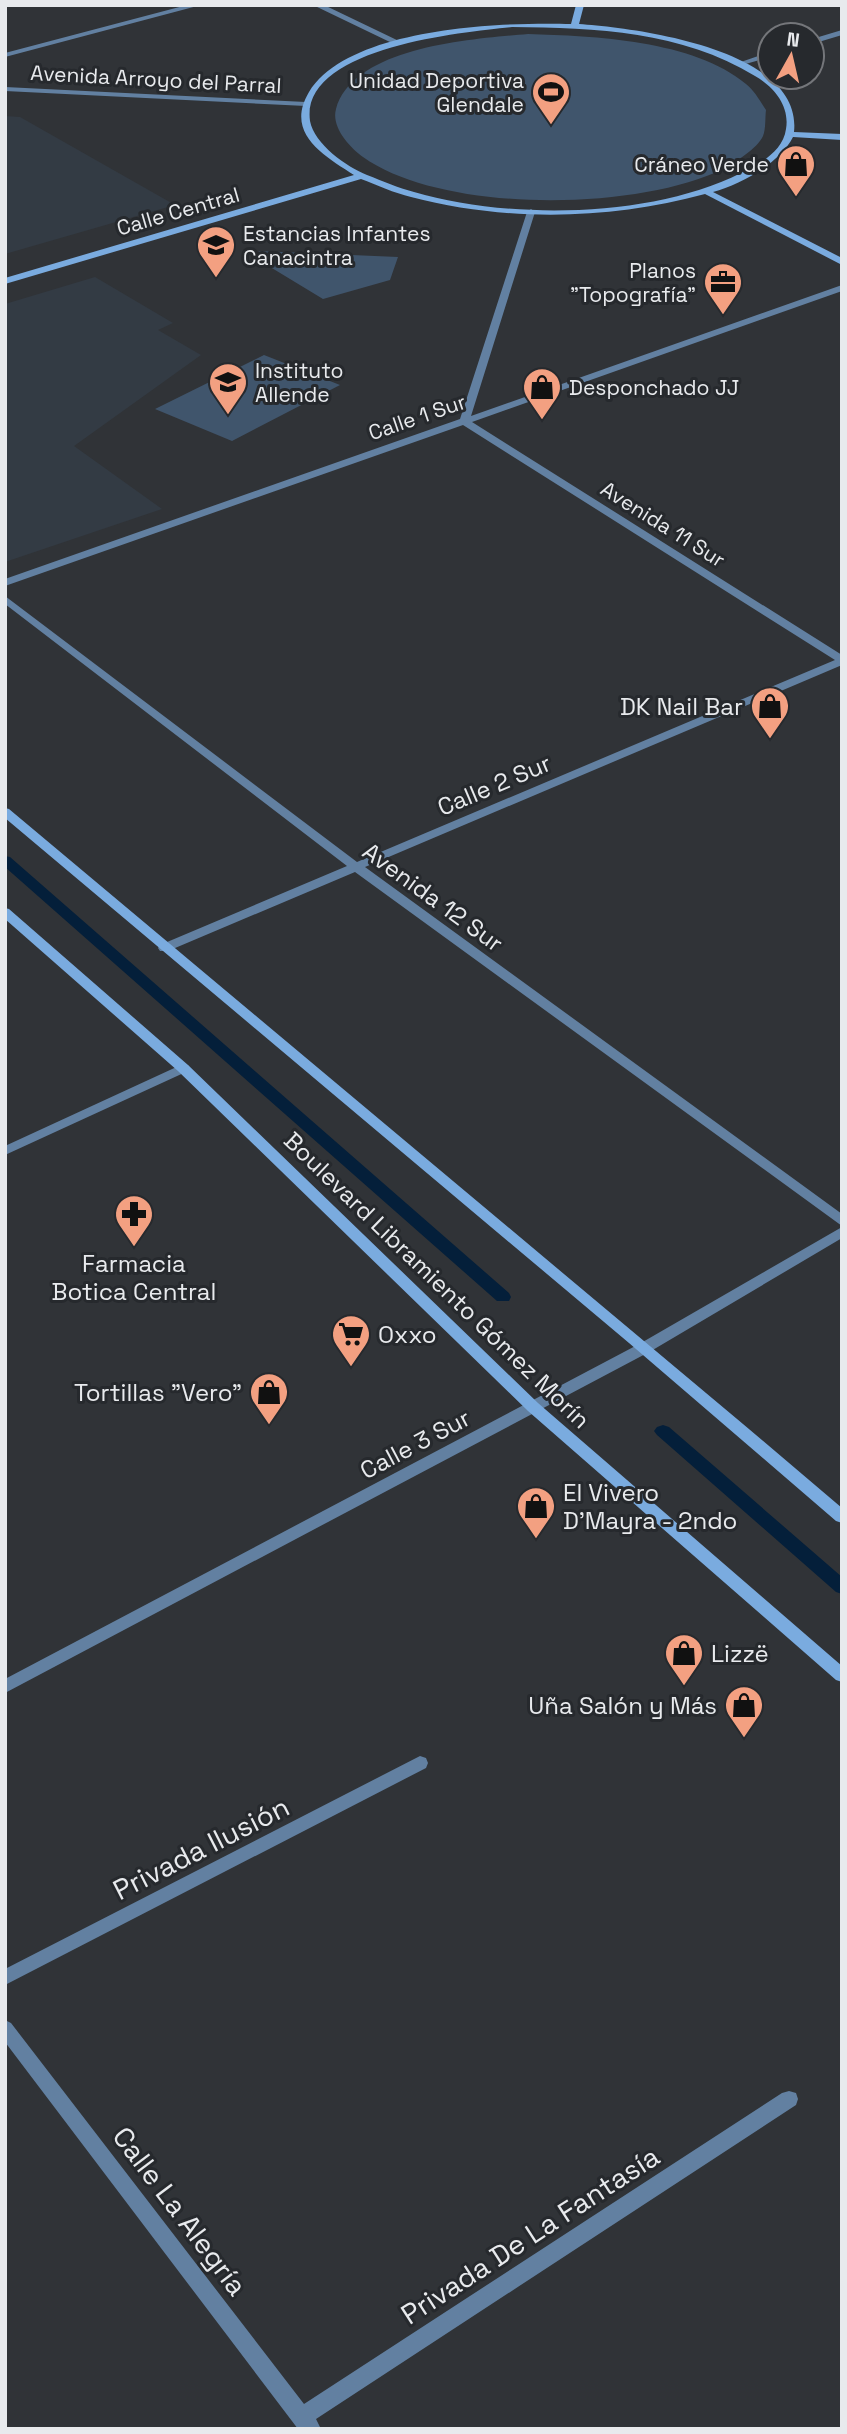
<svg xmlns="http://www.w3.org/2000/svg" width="847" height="2434" font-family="'Space Grotesk',sans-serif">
<rect width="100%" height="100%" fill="#303337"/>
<!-- built -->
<path fill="#333b44" d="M 5,116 L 20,117 L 175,205 L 5,254 Z
M 95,277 L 173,323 L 158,330 L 201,355 L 74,446 L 162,509 L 5,562 L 5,304 Z"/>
<!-- green -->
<path fill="#40556c" d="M 528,34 C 593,36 694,40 746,84 C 754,90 760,101 766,110 C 765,117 766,129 763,136 C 758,148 734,163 723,169 C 638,211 443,214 363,157 C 349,147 331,127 336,109 C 354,46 474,39 528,34 Z
M 259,251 L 398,257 L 390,280 L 323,299 L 257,259 Z
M 264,355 L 340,385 L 232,441 L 155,409 Z"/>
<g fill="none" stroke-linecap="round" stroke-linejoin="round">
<!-- stream -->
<path fill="#041f3a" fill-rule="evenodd" d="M 5,856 L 10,857 L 509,1293 L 511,1297 L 509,1301 L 497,1301 L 5,867 Z
M 663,1425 L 669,1427 L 842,1577 L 842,1594 L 836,1592 L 657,1435 L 654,1431 L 657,1427 Z"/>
<!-- street -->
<path fill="#6280a1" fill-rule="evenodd" d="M 187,5 L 201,5 L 5,57 L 5,53 Z
M 313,5 L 324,5 L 401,42 L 394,44 Z
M 842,30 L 842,35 L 812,44 L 812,39 Z
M 770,52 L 770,57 L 742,65 L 738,63 Z
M 5,87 L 306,102 L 310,104 L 306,106 L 5,91 Z
M 531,209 L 535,212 L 471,416 L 842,285 L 842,291 L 472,422 L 842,655 L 842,665 L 365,867 L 842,1214 L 842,1226 L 355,872 L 168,951 L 160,951 L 158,948 L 160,945 L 347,866 L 5,604 L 5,596 L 357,862 L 835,660 L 463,425 L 5,586 L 5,579 L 460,419 L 527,212 Z
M 183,1064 L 188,1065 L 190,1068 L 188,1071 L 5,1155 L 5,1146 Z
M 842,1227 L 842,1238 L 651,1351 L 5,1693 L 5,1679 L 641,1343 Z
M 420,1756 L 426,1758 L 428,1763 L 426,1768 L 5,1985 L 5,1969 Z
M 5,2020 L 11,2023 L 304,2404 L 782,2093 L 789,2091 L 796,2093 L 798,2099 L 796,2105 L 316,2419 L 321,2429 L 298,2429 L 5,2042 Z"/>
<!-- secondary -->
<path fill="#7aabdf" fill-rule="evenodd" d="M 576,5 L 584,5 L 579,24 C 636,28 803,49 794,132 L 842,134 L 842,140 L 793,137 C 780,163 741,184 713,192 L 842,258 L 842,265 L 705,194 C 609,220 507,222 411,197 C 394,193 377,185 361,179 L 5,284 L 5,278 L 354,175 C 325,156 284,134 309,92 C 349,27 503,22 571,24 ZM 512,27 C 597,28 681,31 755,76 C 774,87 790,106 786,129 C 783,152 759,164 741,173 C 652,218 509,220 414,192 C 398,188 383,181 367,175 C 347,167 314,144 310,121 C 300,47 464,32 512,27 Z
M 5,808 L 9,809 L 743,1424 L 842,1508 L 842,1523 L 836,1521 L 629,1343 L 5,818 Z
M 5,908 L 9,909 L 188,1065 L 538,1403 L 842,1666 L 842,1682 L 836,1680 L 528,1411 L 178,1071 L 5,919 Z"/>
</g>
<!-- icons -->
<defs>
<symbol id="stadium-pin" viewBox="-11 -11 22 30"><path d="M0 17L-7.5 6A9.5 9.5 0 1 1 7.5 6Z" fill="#f3a081" stroke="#26292d"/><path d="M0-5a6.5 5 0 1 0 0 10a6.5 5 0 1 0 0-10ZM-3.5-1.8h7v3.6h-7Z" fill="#111"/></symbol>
<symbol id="shop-pin" viewBox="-11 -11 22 30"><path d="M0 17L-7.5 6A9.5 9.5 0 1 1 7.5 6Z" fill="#f3a081" stroke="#26292d"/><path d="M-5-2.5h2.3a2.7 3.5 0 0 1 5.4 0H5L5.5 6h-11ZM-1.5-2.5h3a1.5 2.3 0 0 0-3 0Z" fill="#111"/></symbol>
<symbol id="school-pin" viewBox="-11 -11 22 30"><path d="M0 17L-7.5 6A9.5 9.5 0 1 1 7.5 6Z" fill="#f3a081" stroke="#26292d"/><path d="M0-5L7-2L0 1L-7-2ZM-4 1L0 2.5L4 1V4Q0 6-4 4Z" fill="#111"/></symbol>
<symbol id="office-pin" viewBox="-11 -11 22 30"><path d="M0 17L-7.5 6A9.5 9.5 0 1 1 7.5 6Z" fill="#f3a081" stroke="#26292d"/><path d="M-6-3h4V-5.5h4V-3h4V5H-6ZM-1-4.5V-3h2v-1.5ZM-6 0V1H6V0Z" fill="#111"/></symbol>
<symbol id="pharmacy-pin" viewBox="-11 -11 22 30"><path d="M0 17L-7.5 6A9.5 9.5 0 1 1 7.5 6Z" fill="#f3a081" stroke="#26292d"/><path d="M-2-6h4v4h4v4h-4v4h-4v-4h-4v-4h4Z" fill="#111"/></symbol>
<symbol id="supermarket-pin" viewBox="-11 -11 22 30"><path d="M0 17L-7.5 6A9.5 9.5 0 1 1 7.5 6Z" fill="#f3a081" stroke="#26292d"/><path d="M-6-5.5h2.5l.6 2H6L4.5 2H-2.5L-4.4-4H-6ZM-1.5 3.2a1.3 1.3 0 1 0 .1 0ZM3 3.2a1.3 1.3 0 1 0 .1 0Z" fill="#111"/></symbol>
</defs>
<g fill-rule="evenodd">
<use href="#stadium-pin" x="529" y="70" width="44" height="60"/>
<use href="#shop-pin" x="774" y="142" width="44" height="60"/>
<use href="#school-pin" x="194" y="223" width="44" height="60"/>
<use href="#office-pin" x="701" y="260" width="44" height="60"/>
<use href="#school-pin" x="206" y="360" width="44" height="60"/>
<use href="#shop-pin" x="520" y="365" width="44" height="60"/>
<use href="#shop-pin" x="748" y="684" width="44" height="60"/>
<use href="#pharmacy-pin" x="112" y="1192" width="44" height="60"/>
<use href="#supermarket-pin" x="329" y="1312" width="44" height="60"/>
<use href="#shop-pin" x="247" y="1370" width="44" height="60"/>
<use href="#shop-pin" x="514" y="1484" width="44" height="60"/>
<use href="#shop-pin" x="662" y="1631" width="44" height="60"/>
<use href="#shop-pin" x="722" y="1683" width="44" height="60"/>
</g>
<g text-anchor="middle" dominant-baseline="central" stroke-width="6" stroke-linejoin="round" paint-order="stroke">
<!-- far-street labels -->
<g font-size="21" fill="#e8eaed" stroke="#26292d">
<text transform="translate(156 79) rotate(3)">Avenida Arroyo del Parral</text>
<text transform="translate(178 211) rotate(-16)">Calle Central</text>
<text transform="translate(417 417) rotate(-19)">Calle 1 Sur</text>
<text transform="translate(663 524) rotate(32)">Avenida 11 Sur</text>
</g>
<!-- far-poi labels -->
<g font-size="21" fill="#e8eaed" stroke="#26292d" text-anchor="end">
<text x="524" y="80">Unidad Deportiva<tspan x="524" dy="24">Glendale</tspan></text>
<text x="769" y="164">Cráneo Verde</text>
<text x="243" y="233" text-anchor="start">Estancias Infantes<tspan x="243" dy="24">Canacintra</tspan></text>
<text x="696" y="270">Planos<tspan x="696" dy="24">"Topografía"</tspan></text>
<text x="255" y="370" text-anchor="start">Instituto<tspan x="255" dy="24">Allende</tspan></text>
<text x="569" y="387" text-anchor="start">Desponchado JJ</text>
</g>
<!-- poi labels -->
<g font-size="24" fill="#e8eaed" stroke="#26292d" text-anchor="end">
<text x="743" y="706">DK Nail Bar</text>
<text x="134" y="1263" text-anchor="middle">Farmacia<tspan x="134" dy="28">Botica Central</tspan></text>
<text x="378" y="1334" text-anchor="start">Oxxo</text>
<text x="242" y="1392">Tortillas "Vero"</text>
<text x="563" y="1492" text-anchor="start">El Vivero<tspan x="563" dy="28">D'Mayra - 2ndo</tspan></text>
<text x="711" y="1653" text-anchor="start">Lizzë</text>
<text x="717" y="1705">Uña Salón y Más</text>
</g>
<!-- street labels -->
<g font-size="24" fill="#e8eaed" stroke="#26292d">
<text transform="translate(494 785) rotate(-23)">Calle 2 Sur</text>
<text transform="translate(433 897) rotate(36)">Avenida 12 Sur</text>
<text transform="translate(437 1280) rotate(44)">Boulevard Libramiento Gómez Morín</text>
<text transform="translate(415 1444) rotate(-28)">Calle 3 Sur</text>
</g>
<!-- near-street labels -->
<g font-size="28" fill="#e8eaed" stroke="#26292d">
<text transform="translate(201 1848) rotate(-27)">Privada Ilusión</text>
<text transform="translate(180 2211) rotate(53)">Calle La Alegría</text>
<text transform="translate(530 2235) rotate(-33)">Privada De La Fantasía</text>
</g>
</g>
<!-- border -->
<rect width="847" height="2434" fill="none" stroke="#e8eaed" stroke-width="14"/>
<!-- north arrow -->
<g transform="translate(791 56) rotate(8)"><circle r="33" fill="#26292d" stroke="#74767a" stroke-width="2"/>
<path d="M0-5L12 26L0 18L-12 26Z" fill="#f3a081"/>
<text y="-10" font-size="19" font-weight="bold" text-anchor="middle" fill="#e8eaed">N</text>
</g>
</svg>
